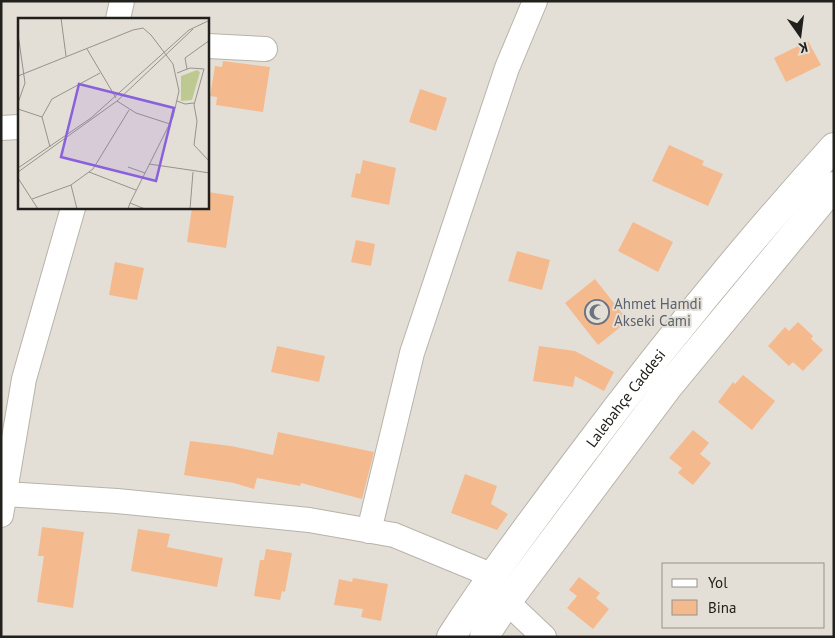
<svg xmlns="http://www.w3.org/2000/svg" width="835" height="638" font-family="'PT Sans',sans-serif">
<rect width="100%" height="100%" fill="#e4dfd6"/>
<!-- building -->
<path fill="#f5b98e" d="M 808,41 L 821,65 L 786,82 L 774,58 Z
M 223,61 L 270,67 L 263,112 L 216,105 L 217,97 L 210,96 L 215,66 L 222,67 Z
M 420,89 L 447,98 L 436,131 L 409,122 Z
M 669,145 L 704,161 L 702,165 L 723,174 L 708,206 L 652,181 Z
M 363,160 L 396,168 L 389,205 L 351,197 L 356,173 L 360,174 Z
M 208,192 L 234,196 L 226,248 L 187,242 L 192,208 L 208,208 Z
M 633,222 L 673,242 L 658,272 L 618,251 Z
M 356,240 L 375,244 L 371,266 L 351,262 Z
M 517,251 L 550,260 L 542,290 L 508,281 Z
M 115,262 L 144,268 L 137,300 L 109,295 Z
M 595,279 L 628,321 L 598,345 L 565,303 Z
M 798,322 L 813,336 L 811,339 L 823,350 L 803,371 L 793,362 L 789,366 L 768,346 L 785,327 L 789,331 Z
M 277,346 L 325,356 L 319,382 L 271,372 Z
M 539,346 L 575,351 L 614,372 L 604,391 L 575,376 L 573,387 L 533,381 Z
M 743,375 L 775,401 L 752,430 L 718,402 L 733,382 L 735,384 Z
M 693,430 L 709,443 L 700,454 L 711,463 L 693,485 L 678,473 L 682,468 L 669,458 Z
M 278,432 L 374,452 L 362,499 L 301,483 L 300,486 L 257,478 L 254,489 L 234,483 L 184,475 L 190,441 L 231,446 L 273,455 Z
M 465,474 L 497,486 L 491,504 L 508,514 L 497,530 L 451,513 Z
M 42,527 L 84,532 L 73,608 L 37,602 L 44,556 L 38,556 Z
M 138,529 L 170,534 L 167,547 L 223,558 L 217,587 L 131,571 Z
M 266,549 L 292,553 L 285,592 L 282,591 L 280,600 L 254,596 L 260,560 L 264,560 Z
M 579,577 L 600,593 L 596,598 L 609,609 L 593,629 L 567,608 L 577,596 L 569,590 Z
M 353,578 L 388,584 L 381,621 L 361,617 L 363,609 L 334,605 L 339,579 L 352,582 Z"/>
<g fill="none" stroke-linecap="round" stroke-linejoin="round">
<defs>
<path id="street" d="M 118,19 L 122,1
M 208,46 L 265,49
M 1,128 L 19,127
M 5,494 L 117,501 L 309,520 L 394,535 L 491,575
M 1,515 L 24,379 L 73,208
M 369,531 L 412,353 L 507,68 L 535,1
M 507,602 L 544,637"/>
<g id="secondary">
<path id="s1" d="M 451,637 C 491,575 535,517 579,458 C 659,351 744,246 834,147"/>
<path d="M 484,637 L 507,602 L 668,387 L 834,186"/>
</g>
</defs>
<!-- street casing -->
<use href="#street" stroke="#b8b3aa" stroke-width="26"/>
<!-- secondary casing -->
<use href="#secondary" stroke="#b8b3aa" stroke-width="30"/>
<!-- street -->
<use href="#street" stroke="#fff" stroke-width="24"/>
<!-- secondary -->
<use href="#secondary" stroke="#fff" stroke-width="28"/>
</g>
<!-- icons -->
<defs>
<symbol id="mosque-ring" viewBox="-11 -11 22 22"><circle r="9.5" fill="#e4dfd6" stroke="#6b7280" stroke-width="1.5"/><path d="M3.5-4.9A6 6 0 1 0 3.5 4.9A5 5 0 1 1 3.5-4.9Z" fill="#6b7280"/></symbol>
</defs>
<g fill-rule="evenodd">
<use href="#mosque-ring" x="583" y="298" width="28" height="28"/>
</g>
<g text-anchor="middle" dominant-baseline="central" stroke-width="4" stroke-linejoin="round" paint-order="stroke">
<!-- worship labels -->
<g font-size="15" fill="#5b616d" stroke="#e4dfd6" text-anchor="start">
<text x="614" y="303">Ahmet Hamdi<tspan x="614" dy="17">Akseki Cami</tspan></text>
</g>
<!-- street labels -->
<g font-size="15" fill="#21201c" stroke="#e4dfd6">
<text stroke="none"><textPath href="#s1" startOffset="296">Lalebahçe Caddesi</textPath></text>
</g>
</g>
<!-- overview -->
<g transform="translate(18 18)">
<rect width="191" height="191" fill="#e4dfd6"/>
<path d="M 179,52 L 182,54 L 174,82 L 163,83 L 163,58 Z" fill="#bec992"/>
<path fill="none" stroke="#96938c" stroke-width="1" d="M 43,0 L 48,38M 0,16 L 7,65 L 0,85M 69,31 L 98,80M 169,51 L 167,40 L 192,22M 159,55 L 172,50 L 186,51 L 176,87 L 179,103 L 176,127 L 192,144M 0,58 L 115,12 L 125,10 L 133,17 L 155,46 L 161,73 L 155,99 L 112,185M 99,83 L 118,95 L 152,106M 159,83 L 167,86 L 176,85M 0,91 L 24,99 L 34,81 L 82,55M 24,99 L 32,129M 131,146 L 192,155M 110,149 L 127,155M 0,150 L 73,100 L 171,12 L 192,2M 0,154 L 99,83 L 175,11M 71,154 L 118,172M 0,160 L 20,191M 14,181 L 53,167M 59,191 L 53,167 L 75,151 L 111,92M 110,191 L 112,185 L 127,191M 172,191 L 175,154"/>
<path fill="#8961db" fill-opacity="0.15" stroke="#8961db" stroke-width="2.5" d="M 61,66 L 156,90 L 138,163 L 43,139 Z"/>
<rect width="191" height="191" fill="none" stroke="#21201c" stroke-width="2.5"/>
</g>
<!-- border -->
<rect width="835" height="638" fill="none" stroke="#21201c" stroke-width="5"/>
<!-- legend -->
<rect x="662" y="563" width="162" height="65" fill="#e4dfd6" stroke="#96938c"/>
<rect x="672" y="579" width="25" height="8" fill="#ffffff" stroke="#96938c"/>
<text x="708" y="588" font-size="15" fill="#21201c">Yol</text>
<rect x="672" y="600" width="25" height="15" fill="#f5b98e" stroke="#96938c"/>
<text x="708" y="613" font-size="15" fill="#21201c">Bina</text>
<!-- north arrow -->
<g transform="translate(800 35) rotate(166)" stroke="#e4dfd6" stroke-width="4" paint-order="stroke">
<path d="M0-4L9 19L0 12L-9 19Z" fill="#21201c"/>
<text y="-8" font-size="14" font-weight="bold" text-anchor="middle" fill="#21201c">K</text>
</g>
</svg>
